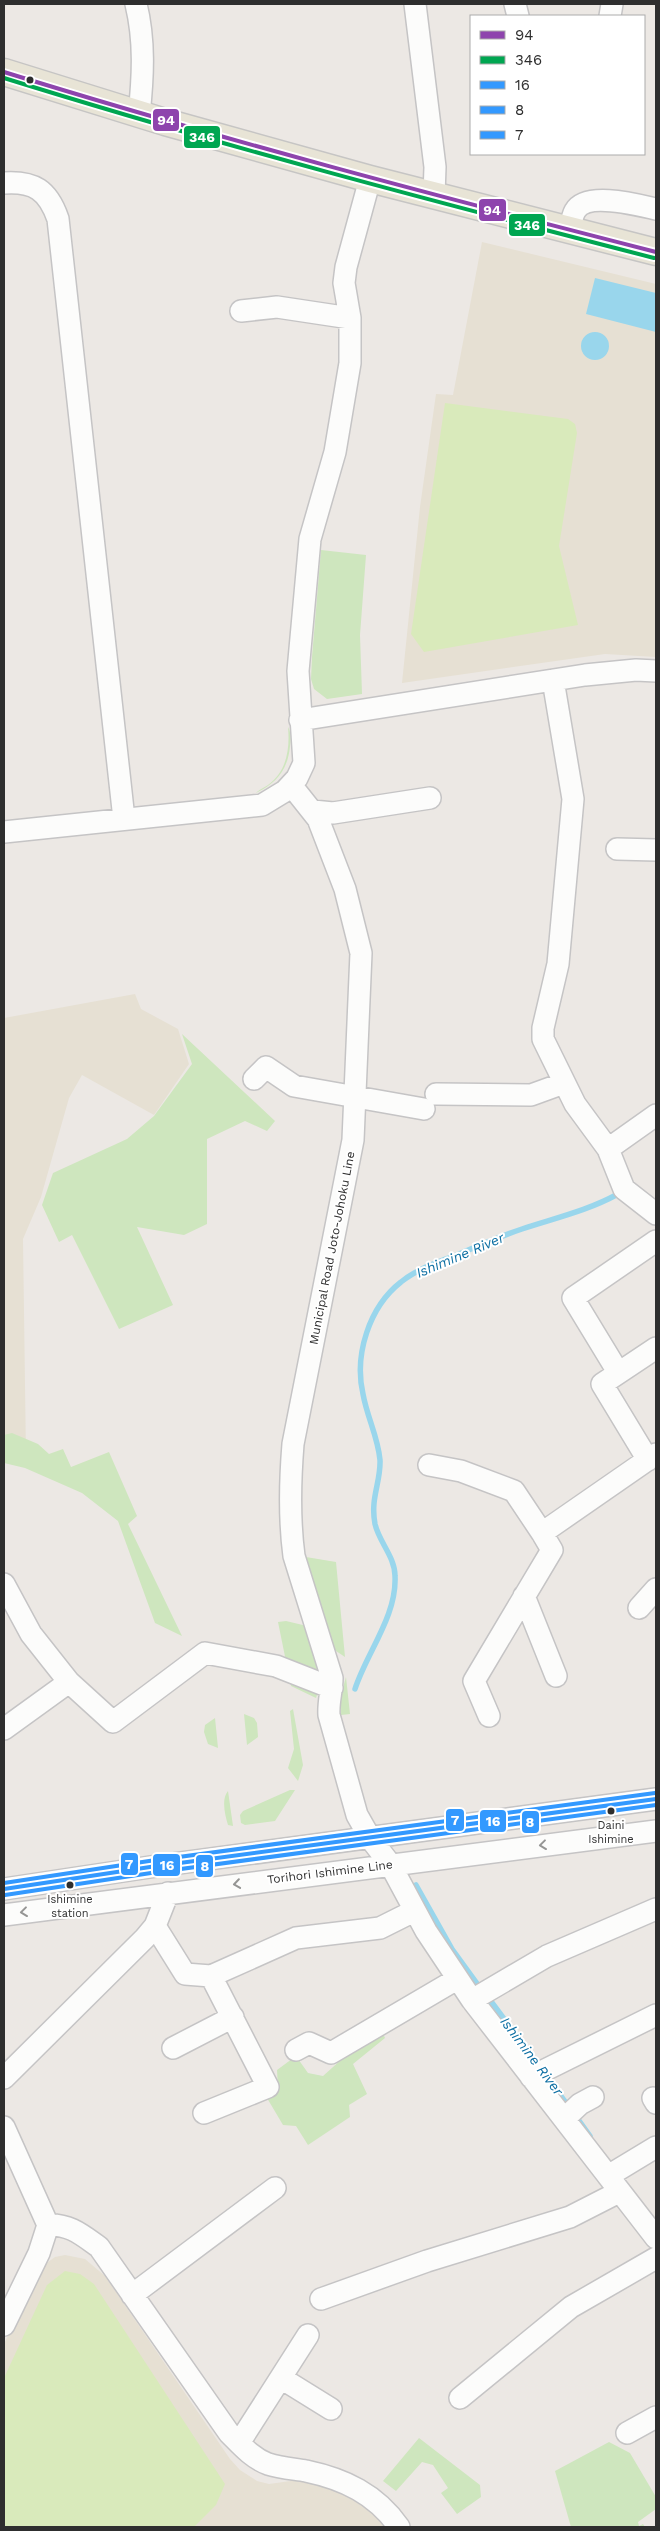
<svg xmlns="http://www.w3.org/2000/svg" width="660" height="2531" font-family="'Work Sans',sans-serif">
<rect width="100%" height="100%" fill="#ece8e4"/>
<!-- education -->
<path fill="#e6e0d3" d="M 482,242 L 656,284 L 656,657 L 605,654 L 402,683 L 420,507 L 436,394 L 453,395 Z
M 135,994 L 141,1009 L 178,1029 L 189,1064 L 154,1115 L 82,1075 L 69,1098 L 41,1197 L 23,1239 L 26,1456 L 4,1454 L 4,1018 Z
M 65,2255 L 85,2259 L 105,2276 L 230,2459 L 240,2470 L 257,2481 L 269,2484 L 312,2478 L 361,2500 L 385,2527 L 4,2527 L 4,2344 L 41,2267 L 55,2257 Z"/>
<!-- green -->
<path fill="#cee6be" d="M 321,550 L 366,555 L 360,635 L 362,694 L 327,699 L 314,689 L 311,679 L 312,657 Z
M 288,727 C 291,732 291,740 290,746 C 288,769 277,783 256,793 C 258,790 264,788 268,785 C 287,771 290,749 288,727 Z
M 182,1034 L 275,1121 L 267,1131 L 245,1121 L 207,1139 L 207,1224 L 184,1235 L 137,1227 L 173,1305 L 119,1329 L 72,1235 L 59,1242 L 42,1205 L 53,1173 L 127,1139 L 154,1116 L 192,1064 Z
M 12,1433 L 38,1444 L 49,1454 L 63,1449 L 71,1467 L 109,1452 L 137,1516 L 128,1524 L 182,1636 L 155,1623 L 118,1521 L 82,1493 L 25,1468 L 4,1463 L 4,1435 Z
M 306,1557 L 336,1562 L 345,1657 L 333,1649 Z
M 286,1621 L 307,1626 L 324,1674 L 316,1698 L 291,1686 L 278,1622 Z
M 346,1677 L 350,1714 L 341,1715 L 340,1698 Z
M 293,1709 L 303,1765 L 298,1781 L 288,1768 L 294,1749 L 290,1711 Z
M 244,1714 L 254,1718 L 257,1723 L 258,1737 L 247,1745 Z
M 215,1718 L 218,1748 L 208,1744 L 204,1732 L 205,1725 Z
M 290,1790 L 295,1790 L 275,1821 L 245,1825 L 241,1823 L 240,1815 L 243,1811 Z
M 228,1791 L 233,1826 L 228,1825 C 225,1815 221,1799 228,1791 Z
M 382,2031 L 385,2038 L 353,2064 L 367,2094 L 349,2105 L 350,2117 L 308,2145 L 296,2126 L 283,2125 L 267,2098 L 278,2089 L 277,2070 L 296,2056 L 308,2073 L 323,2076 L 352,2050 Z
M 419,2438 L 480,2485 L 481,2497 L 457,2514 L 441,2493 L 448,2488 L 433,2465 L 422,2462 L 396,2491 L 383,2481 Z
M 609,2442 L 630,2453 L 656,2497 L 656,2509 L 638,2522 L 639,2526 L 643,2524 L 645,2527 L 571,2527 L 555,2471 Z"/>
<!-- pitch -->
<path fill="#d9eabb" d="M 445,403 L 568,419 L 575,424 L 577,433 L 559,546 L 578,625 L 424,652 L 411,634 Z
M 65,2271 L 80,2274 L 94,2284 L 225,2484 L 216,2505 L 194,2527 L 4,2527 L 4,2378 L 47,2285 Z"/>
<!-- water -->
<path fill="#99d6ec" d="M 595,278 L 656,293 L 656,332 L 586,314 Z
M581 346a14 14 0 1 1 28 0a14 14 0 1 1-28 0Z"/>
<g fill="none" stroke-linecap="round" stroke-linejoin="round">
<!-- stream -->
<path stroke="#99d6ec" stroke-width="5.5" d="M 355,1689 C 367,1652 397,1616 395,1576 C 395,1557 379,1542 375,1524 C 370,1498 381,1482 380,1460 C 378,1437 367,1417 363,1394 C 354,1355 369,1307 401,1282 C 418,1268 439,1262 459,1254 C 480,1245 501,1236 522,1229 C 555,1218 587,1211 618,1194
M 416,1885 L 452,1949 L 481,1989
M 487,1996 L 540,2067
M 545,2075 L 569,2107
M 575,2115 L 590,2136"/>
<defs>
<path id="minor" d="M 136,4 C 145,41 143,77 139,115
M 415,4 L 435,167 L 434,195
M 515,4 L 518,16
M 610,16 L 612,4
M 4,183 C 34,181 48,190 58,219 L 124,819
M 570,230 C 571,224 572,216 575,211 C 586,191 638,205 656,209
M 241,311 L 277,307 L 350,318
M 553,680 L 573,799 L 558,964 L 543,1028 L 543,1039 L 575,1104 L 608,1149 L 624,1189 L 656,1214
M 300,720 L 585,675 L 636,670 L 656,671
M 291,785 L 318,819 L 345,889 L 361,953 L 353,1140 L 293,1444 C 290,1481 289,1519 294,1556 L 332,1678 C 332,1691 328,1702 329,1715 L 357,1815 L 370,1838 L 390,1864 L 426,1931 L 472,2000 L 656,2238
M 313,811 L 333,813 L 430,798
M 4,832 L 262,805 L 285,791 L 297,778 L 304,763 L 298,671 L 310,539 L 335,452 L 350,363 L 350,318 L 344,283 L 346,267 L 370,179
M 617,849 L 656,850
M 254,1079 L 266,1067 L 294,1086 L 424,1109
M 436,1094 L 531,1095 L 564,1083
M 608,1149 L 656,1115
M 618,1372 L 573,1298 L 656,1241
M 648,1460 L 602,1384 L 656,1348
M 429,1465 L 461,1471 L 514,1491 L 542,1533 L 656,1454
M 4,1584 L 31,1634 L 69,1682 L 113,1722 L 205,1653 L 276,1666 L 332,1688
M 524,1596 L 556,1676
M 639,1608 L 656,1589
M 489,1716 L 474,1681 L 552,1550 L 542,1533
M 4,1729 L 69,1682
M 4,1889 L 150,1867 L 656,1799
M 4,1915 L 656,1831
M 155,1926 L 185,1974 L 211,1976 L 296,1938 L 380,1928 L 414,1911
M 472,2000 L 547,1956 L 656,1909
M 173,2048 L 233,2017
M 296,2050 L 309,2043 L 331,2053 L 457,1979
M 531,2077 L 656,2015
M 4,2078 L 145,1938 L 155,1926 L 168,1893
M 653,2098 L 656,2103
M 204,2113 L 268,2087 L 211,1976
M 564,2119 L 580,2104 L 593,2097
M 4,2127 L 48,2225 L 39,2253 L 4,2325
M 608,2176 L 656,2147
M 48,2225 C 70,2224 82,2235 99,2247 L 229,2433 C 241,2445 252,2458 268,2464 C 280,2468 294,2469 306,2471 C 344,2479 376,2494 399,2527
M 132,2295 L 275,2188
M 321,2299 L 427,2261 L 570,2217 L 619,2192
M 281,2378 L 331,2409
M 460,2398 L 571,2307 L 656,2258
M 627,2433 L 656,2417
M 239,2443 L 308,2335"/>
<path id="major" d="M 4,72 L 165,122 L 370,179 L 656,252"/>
</defs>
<!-- minor casing -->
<use href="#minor" stroke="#c5c4c5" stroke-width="24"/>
<!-- major casing -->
<use href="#major" stroke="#c6c5c4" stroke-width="29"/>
<!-- minor -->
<use href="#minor" stroke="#fcfcfb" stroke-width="21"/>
<!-- major -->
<use href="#major" stroke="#e8e4d6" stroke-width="26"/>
<defs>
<path id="bus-1" d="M 4,72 C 220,139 437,196 656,252"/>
<path id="bus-2" d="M 4,78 C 219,145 436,202 654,258"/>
<path id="bus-3" d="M 4,1889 L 150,1867 L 656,1799"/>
<path id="bus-4" d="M 5,1895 L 151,1873 L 656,1805"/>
<path id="bus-5" d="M 4,1883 L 149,1861 L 655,1793"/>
</defs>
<!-- bus-1 casing -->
<use href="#bus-1" stroke="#fff" stroke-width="8"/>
<!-- bus-2 casing -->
<use href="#bus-2" stroke="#fff" stroke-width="8"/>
<!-- bus-3 casing -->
<use href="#bus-3" stroke="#fff" stroke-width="8"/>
<!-- bus-4 casing -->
<use href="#bus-4" stroke="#fff" stroke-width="8"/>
<!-- bus-5 casing -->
<use href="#bus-5" stroke="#fff" stroke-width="8"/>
<!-- bus-1 -->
<use href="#bus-1" stroke="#8e44ad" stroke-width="4"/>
<!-- bus-2 -->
<use href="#bus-2" stroke="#00a651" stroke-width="4"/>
<!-- bus-3 -->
<use href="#bus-3" stroke="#39f" stroke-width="4"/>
<!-- bus-4 -->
<use href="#bus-4" stroke="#39f" stroke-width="4"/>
<!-- bus-5 -->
<use href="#bus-5" stroke="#39f" stroke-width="4"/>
</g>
<!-- one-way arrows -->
<defs><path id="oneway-chevron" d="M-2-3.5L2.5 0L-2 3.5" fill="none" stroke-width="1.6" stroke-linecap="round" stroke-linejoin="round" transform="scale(1.25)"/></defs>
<g stroke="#959594">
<use href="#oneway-chevron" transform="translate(543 1845) rotate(173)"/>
<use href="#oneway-chevron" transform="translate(237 1884) rotate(172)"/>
<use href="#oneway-chevron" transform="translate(24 1912) rotate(173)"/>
</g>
<!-- markers -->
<g fill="#2e2e2e" stroke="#fff" stroke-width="2">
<circle cx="30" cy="80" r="4.5"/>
<circle cx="611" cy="1811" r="4.5"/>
<circle cx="70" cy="1885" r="4.5"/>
</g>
<g text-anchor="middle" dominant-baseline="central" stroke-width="4" stroke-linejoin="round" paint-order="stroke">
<!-- bus labels -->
<g font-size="11" fill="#2e2e2e" stroke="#fff">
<text x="611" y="1825">Daini<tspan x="611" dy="14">Ishimine</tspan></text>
<text x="70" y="1899">Ishimine<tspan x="70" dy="14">station</tspan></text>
</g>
<!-- street labels -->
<g font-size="12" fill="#2e2e2e" stroke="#fff">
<text transform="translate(332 1248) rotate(-79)">Municipal Road Joto-Johoku Line</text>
<text transform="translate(330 1872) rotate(-7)">Torihori Ishimine Line</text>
</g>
<!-- water labels -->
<g font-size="14" font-style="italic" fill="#0d6fa3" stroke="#fff">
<text transform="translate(460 1255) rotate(-23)">Ishimine River</text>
<text transform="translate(532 2056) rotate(53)">Ishimine River</text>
</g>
</g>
<g stroke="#fff" stroke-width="2">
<rect x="152" y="108" width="28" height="24" rx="5" fill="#8e44ad"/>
<rect x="183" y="125" width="38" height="24" rx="5" fill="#00a651"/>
<rect x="478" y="198" width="29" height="24" rx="5" fill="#8e44ad"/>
<rect x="508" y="213" width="38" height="24" rx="5" fill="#00a651"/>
<rect x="445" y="1808" width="20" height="24" rx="5" fill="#39f"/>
<rect x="479" y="1809" width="28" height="24" rx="5" fill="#39f"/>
<rect x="521" y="1810" width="19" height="24" rx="5" fill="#39f"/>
<rect x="120" y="1852" width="19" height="24" rx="5" fill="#39f"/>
<rect x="152" y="1853" width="29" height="24" rx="5" fill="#39f"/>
<rect x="195" y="1854" width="19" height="24" rx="5" fill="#39f"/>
</g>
<g font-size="14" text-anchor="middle" font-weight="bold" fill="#fff">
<text x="166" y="125">94</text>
<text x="202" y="142">346</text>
<text x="492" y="215">94</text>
<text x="527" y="230">346</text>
<text x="455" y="1825">7</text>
<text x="493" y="1826">16</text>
<text x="530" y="1827">8</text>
<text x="129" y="1869">7</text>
<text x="167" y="1870">16</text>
<text x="205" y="1871">8</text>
</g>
<!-- border -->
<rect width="660" height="2531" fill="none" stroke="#2e2e2e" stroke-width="10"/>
<!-- legend -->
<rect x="470" y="15" width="175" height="140" fill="#ffffff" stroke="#ababab"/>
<rect x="480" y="31" width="25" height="8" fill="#8e44ad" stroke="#ababab"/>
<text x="515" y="40" font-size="15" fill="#2e2e2e">94</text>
<rect x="480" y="56" width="25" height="8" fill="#00a651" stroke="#ababab"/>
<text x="515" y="65" font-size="15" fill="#2e2e2e">346</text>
<rect x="480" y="81" width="25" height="8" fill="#3399ff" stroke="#ababab"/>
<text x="515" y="90" font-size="15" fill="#2e2e2e">16</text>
<rect x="480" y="106" width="25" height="8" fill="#3399ff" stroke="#ababab"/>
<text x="515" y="115" font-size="15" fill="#2e2e2e">8</text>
<rect x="480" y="131" width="25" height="8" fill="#3399ff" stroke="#ababab"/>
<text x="515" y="140" font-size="15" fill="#2e2e2e">7</text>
</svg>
